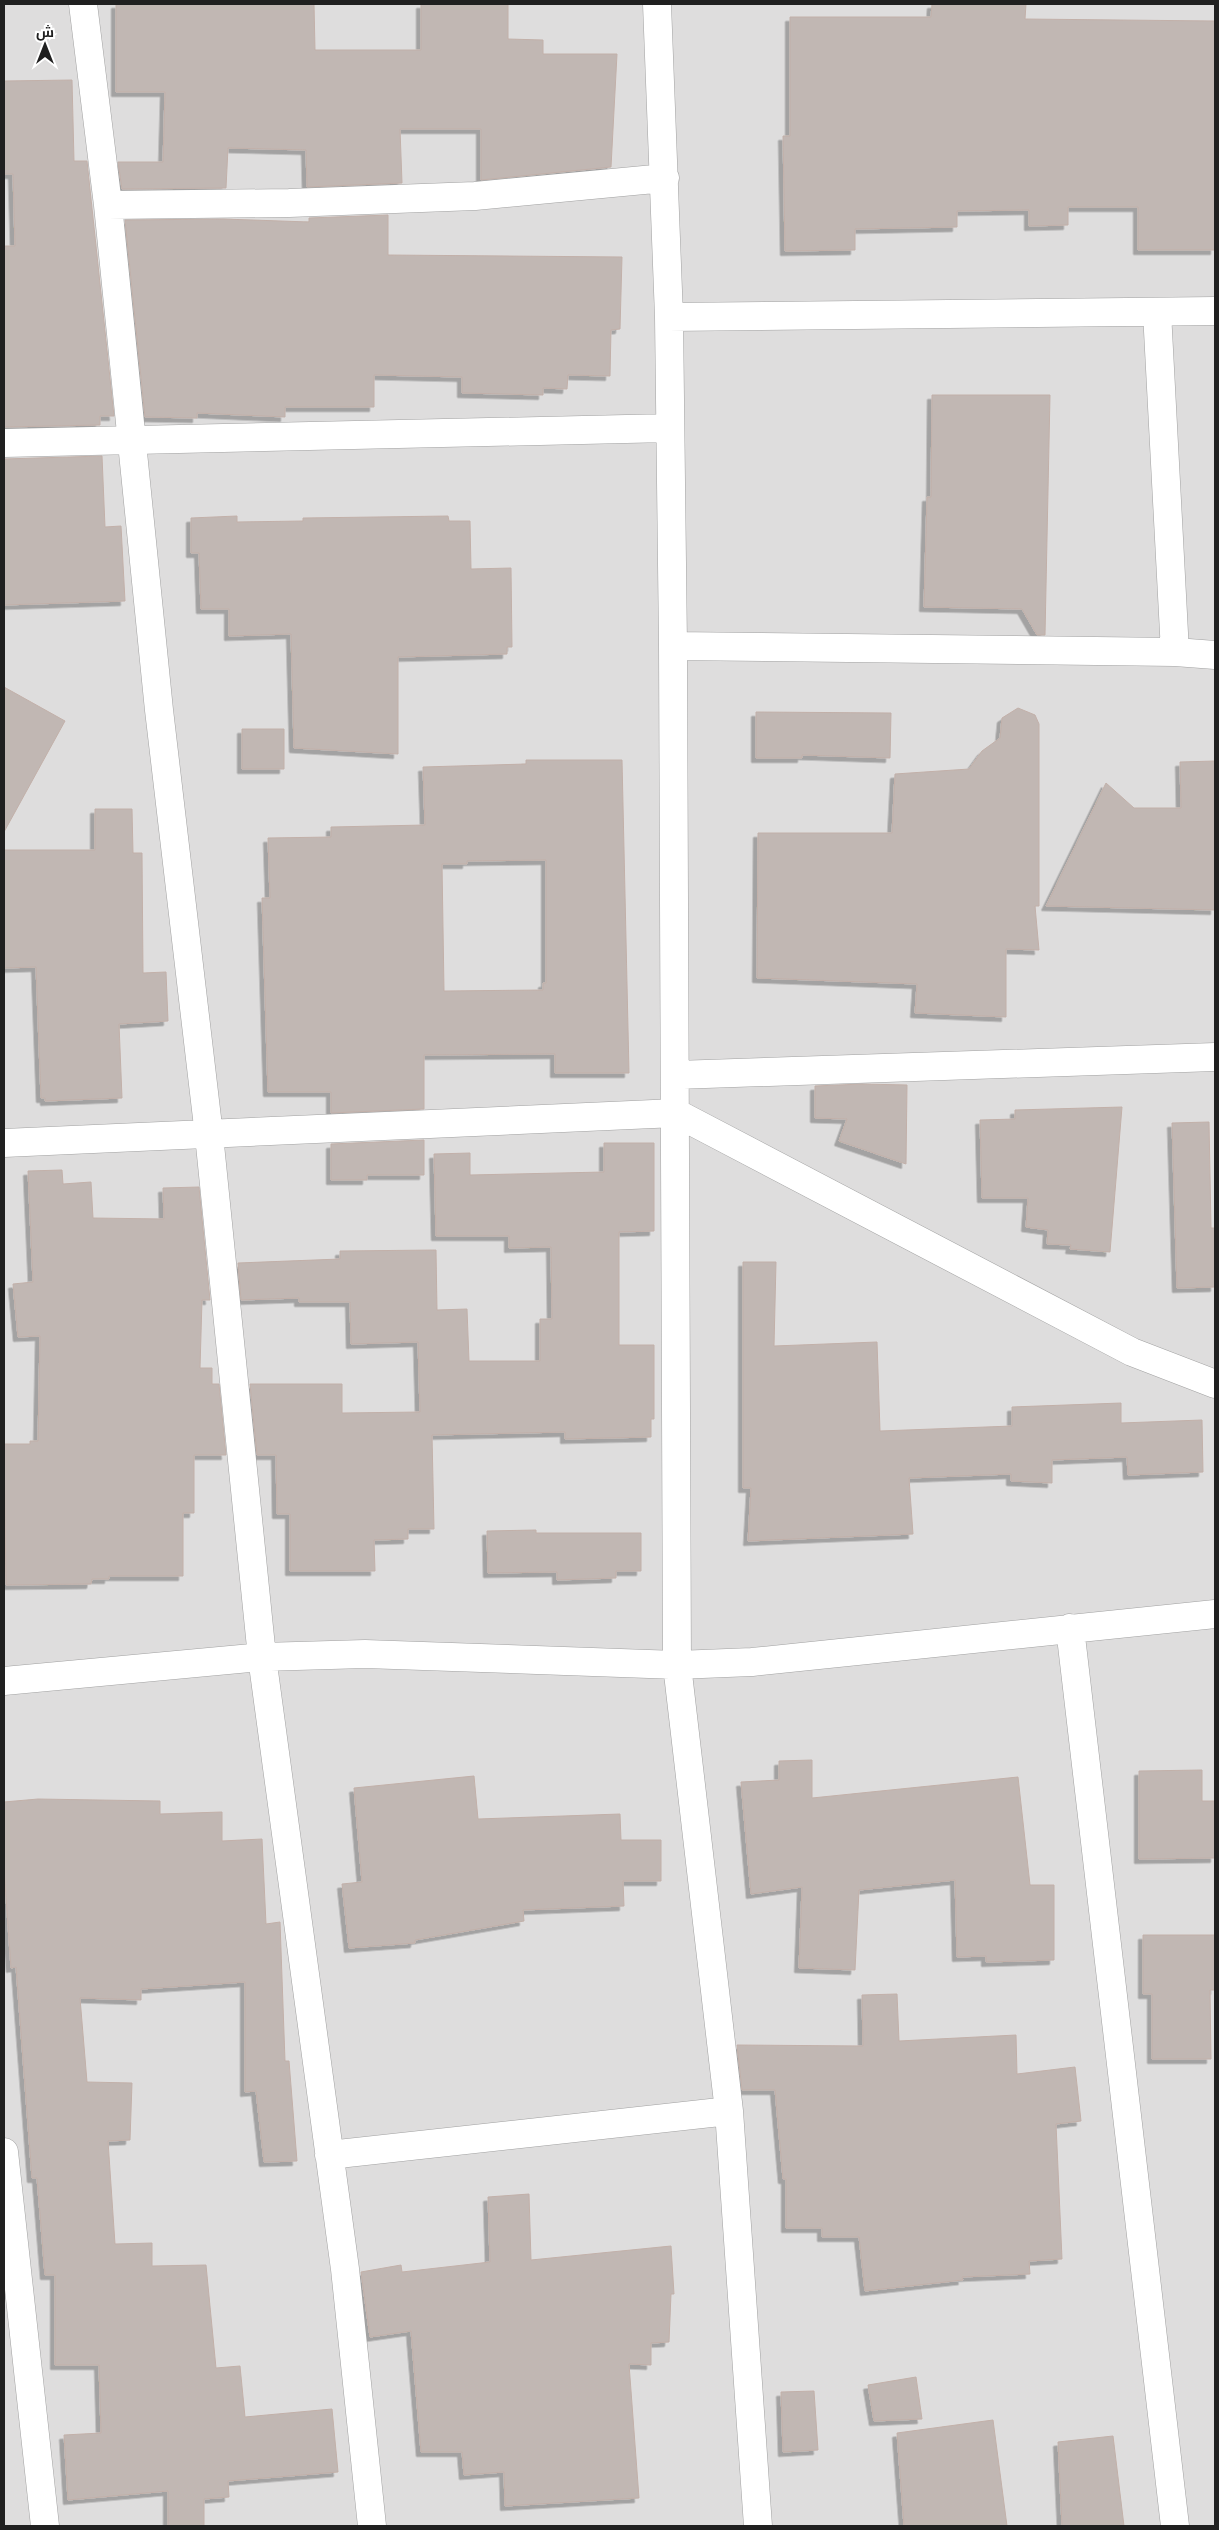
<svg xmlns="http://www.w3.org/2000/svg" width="1219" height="2530" font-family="'Fira Sans',Cairo,sans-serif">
<defs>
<filter id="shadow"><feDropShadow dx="-4.5" dy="4.5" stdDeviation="0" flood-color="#0004"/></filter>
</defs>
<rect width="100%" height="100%" fill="#f0ece6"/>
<!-- residential -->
<path fill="#dedddd" d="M 4,4 L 1215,4 L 1215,2526 L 4,2526 Z"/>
<!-- building -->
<path fill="#c1b7b3" stroke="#c2b0a9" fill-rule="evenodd" filter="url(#shadow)" d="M 116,4 L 314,4 L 315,50 L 421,50 L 421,4 L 508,4 L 508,39 L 543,40 L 543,54 L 617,54 L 611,167 L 481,180 L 481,129 L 400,129 L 402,183 L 307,187 L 306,150 L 228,148 L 226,188 L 122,189 L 118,162 L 163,162 L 165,92 L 116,92 Z
M 932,4 L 1026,4 L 1025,19 L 1215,21 L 1215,250 L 1138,250 L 1138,207 L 1068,207 L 1068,225 L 1029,226 L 1029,210 L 957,211 L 957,227 L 855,229 L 855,250 L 785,251 L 783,136 L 790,136 L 790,17 L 931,17 Z
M 72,80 L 74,161 L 87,161 L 114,416 L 100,416 L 100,425 L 4,427 L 4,246 L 15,246 L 13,174 L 4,174 L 4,81 Z
M 388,215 L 388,255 L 622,257 L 620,329 L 611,330 L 610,376 L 568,375 L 567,389 L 543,388 L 543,395 L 462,393 L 462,377 L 374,375 L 374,407 L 285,407 L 285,417 L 197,413 L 197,418 L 145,417 L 125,220 L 223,219 L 309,222 L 309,218 Z
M 932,395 L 1050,395 L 1045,635 L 1037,635 L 1022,609 L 924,607 L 927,497 L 931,497 Z
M 102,456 L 105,527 L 121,526 L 125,601 L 4,605 L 4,459 Z
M 237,516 L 237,522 L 303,521 L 303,518 L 448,516 L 449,521 L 470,521 L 471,569 L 511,568 L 512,647 L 507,647 L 507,654 L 398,657 L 398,754 L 294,748 L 291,634 L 229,636 L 229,609 L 201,609 L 199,553 L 191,553 L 191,518 Z
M 4,687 L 65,721 L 4,832 Z
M 1018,708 L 1035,715 L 1039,724 L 1039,906 L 1035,906 L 1039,950 L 1006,949 L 1006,1017 L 915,1013 L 917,984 L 757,978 L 758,833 L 892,833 L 895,774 L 969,769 L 982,751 L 1000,738 L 1002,718 Z
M 756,712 L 891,713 L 890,758 L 802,755 L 802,758 L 756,758 Z
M 242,729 L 284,729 L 284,769 L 242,769 Z
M 526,760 L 622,760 L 629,1073 L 555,1073 L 555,1054 L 424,1055 L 424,1109 L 331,1113 L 331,1092 L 268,1092 L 262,898 L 270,898 L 268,838 L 331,837 L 331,827 L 425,825 L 423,767 L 526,764 ZM 546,860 L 546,983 L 543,983 L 543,990 L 444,991 L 442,864 L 467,864 L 467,861 Z
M 1215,761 L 1215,910 L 1046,906 L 1106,783 L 1134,808 L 1181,808 L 1180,762 Z
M 95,809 L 132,809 L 133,853 L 142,853 L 143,973 L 166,972 L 168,1021 L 119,1024 L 122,1098 L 45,1101 L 45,1098 L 41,1098 L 36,967 L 4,968 L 4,850 L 95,850 Z
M 862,1084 L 907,1085 L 906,1164 L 839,1141 L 847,1119 L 815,1118 L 815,1086 Z
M 1122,1107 L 1110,1252 L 1070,1249 L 1071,1245 L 1047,1244 L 1048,1230 L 1026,1227 L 1028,1198 L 982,1198 L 980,1120 L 1015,1119 L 1015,1110 Z
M 1209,1122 L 1211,1228 L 1215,1228 L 1215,1287 L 1177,1288 L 1172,1123 Z
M 424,1140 L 424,1175 L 367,1175 L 367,1180 L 331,1180 L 331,1144 Z
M 604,1143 L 654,1143 L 654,1231 L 619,1232 L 619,1345 L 654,1345 L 654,1419 L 651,1419 L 651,1437 L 565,1439 L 565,1432 L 432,1435 L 434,1529 L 408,1529 L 408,1539 L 374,1540 L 375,1571 L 290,1571 L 290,1514 L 277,1514 L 276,1455 L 257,1455 L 250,1384 L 342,1384 L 342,1413 L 420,1412 L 418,1342 L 351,1344 L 350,1302 L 299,1302 L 299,1298 L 241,1300 L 238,1263 L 340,1259 L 340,1251 L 436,1250 L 437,1310 L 467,1309 L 469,1361 L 540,1361 L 540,1319 L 552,1319 L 551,1247 L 509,1248 L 509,1236 L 436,1236 L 434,1154 L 470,1153 L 470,1175 L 604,1172 Z
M 62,1170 L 63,1184 L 91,1182 L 93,1218 L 164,1219 L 163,1188 L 199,1187 L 210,1300 L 202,1300 L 200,1368 L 212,1368 L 212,1384 L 219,1384 L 226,1455 L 194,1455 L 194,1513 L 183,1513 L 183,1576 L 109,1576 L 109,1579 L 92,1579 L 91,1584 L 6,1585 L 4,1444 L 30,1444 L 30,1441 L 38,1441 L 40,1336 L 18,1337 L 13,1284 L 33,1282 L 28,1171 Z
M 743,1262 L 776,1262 L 774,1346 L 877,1342 L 880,1431 L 1012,1426 L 1012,1407 L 1121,1403 L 1121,1423 L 1202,1420 L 1203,1472 L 1128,1475 L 1127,1457 L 1052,1460 L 1052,1483 L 1011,1481 L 1011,1474 L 909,1478 L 913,1534 L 748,1541 L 751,1488 L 743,1488 Z
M 536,1530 L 536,1533 L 641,1533 L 641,1571 L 616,1571 L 616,1578 L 557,1580 L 557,1572 L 488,1573 L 487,1531 Z
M 812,1760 L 812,1798 L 1018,1777 L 1030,1885 L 1054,1885 L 1054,1960 L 986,1962 L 986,1956 L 957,1957 L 955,1880 L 859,1890 L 855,1970 L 799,1968 L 802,1887 L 751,1894 L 741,1782 L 779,1780 L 779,1761 Z
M 1202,1770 L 1202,1801 L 1215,1801 L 1215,1858 L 1139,1859 L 1139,1771 Z
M 474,1776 L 478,1819 L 620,1814 L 621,1840 L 661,1840 L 661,1881 L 623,1881 L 624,1906 L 523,1910 L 524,1921 L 415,1940 L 415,1943 L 349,1948 L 342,1884 L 362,1882 L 354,1788 Z
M 38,1799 L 160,1801 L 160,1814 L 222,1812 L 222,1841 L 262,1839 L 266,1924 L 280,1922 L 285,2061 L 289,2061 L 297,2161 L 264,2162 L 256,2091 L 245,2092 L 245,1982 L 141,1989 L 141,2000 L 80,1998 L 87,2082 L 132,2083 L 130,2140 L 108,2141 L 115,2244 L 152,2243 L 152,2266 L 206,2265 L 216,2368 L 240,2366 L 245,2417 L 332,2409 L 338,2472 L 228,2481 L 229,2497 L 204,2499 L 204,2526 L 168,2526 L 168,2491 L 68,2500 L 64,2435 L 101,2433 L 99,2365 L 55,2365 L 55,2275 L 45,2275 L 37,2178 L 32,2178 L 16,1967 L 11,1968 L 4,1869 L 4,1802 Z
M 1143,1935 L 1215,1935 L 1215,1990 L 1210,1990 L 1211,2059 L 1152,2059 L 1152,1994 L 1143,1994 Z
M 897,1994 L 899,2041 L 1016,2035 L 1017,2074 L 1075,2067 L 1081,2121 L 1056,2124 L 1062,2259 L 1029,2261 L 1030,2274 L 962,2277 L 963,2280 L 865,2291 L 859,2237 L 822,2237 L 822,2228 L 786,2228 L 786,2179 L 783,2179 L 775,2090 L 742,2090 L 737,2045 L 863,2046 L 862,1995 Z
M 529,2194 L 531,2260 L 671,2246 L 674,2294 L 671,2294 L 669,2342 L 651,2343 L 651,2365 L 629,2364 L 639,2498 L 505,2506 L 504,2472 L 464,2475 L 462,2452 L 421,2452 L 411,2331 L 370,2337 L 361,2272 L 401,2265 L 402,2272 L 490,2262 L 488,2197 Z
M 916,2377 L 922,2419 L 874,2421 L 868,2385 Z
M 814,2391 L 818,2450 L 783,2452 L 781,2392 Z
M 993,2420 L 1007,2526 L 904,2526 L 897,2433 Z
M 1113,2436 L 1124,2526 L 1062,2526 L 1058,2442 Z"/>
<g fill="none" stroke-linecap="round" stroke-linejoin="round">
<defs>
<path id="minor" d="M 83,4 L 108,205 L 159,710 L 209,1135 L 262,1657 L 345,2269 L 372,2526
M 657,4 L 669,317 L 673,646 L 677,1665 L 729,2111 L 758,2526
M 108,205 L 289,203 L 475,196 L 665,178
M 1157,312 L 1175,652
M 669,317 L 1215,311
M 4,443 L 669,428
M 673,646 L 1175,652 L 1215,655
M 676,1075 L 1215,1057
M 4,1143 L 676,1113 L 1132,1352 L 1215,1384
M 1070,1628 L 1175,2526
M 4,1681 L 262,1657 L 365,1654 L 677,1665 L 752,1662 L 1215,1614
M 4,2152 L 45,2526
M 329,2155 L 729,2111"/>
</defs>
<!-- minor casing -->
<use href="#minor" stroke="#a1a1a1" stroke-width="29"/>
<!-- minor -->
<use href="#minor" stroke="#fff" stroke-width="28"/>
</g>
<!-- border -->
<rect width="1219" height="2530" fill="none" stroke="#202020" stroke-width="10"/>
<!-- north arrow -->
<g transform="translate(45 45)" stroke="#ffffff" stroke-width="4" paint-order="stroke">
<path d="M0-4L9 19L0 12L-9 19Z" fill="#202020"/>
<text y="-8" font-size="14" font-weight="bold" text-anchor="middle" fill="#202020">ش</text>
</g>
</svg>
